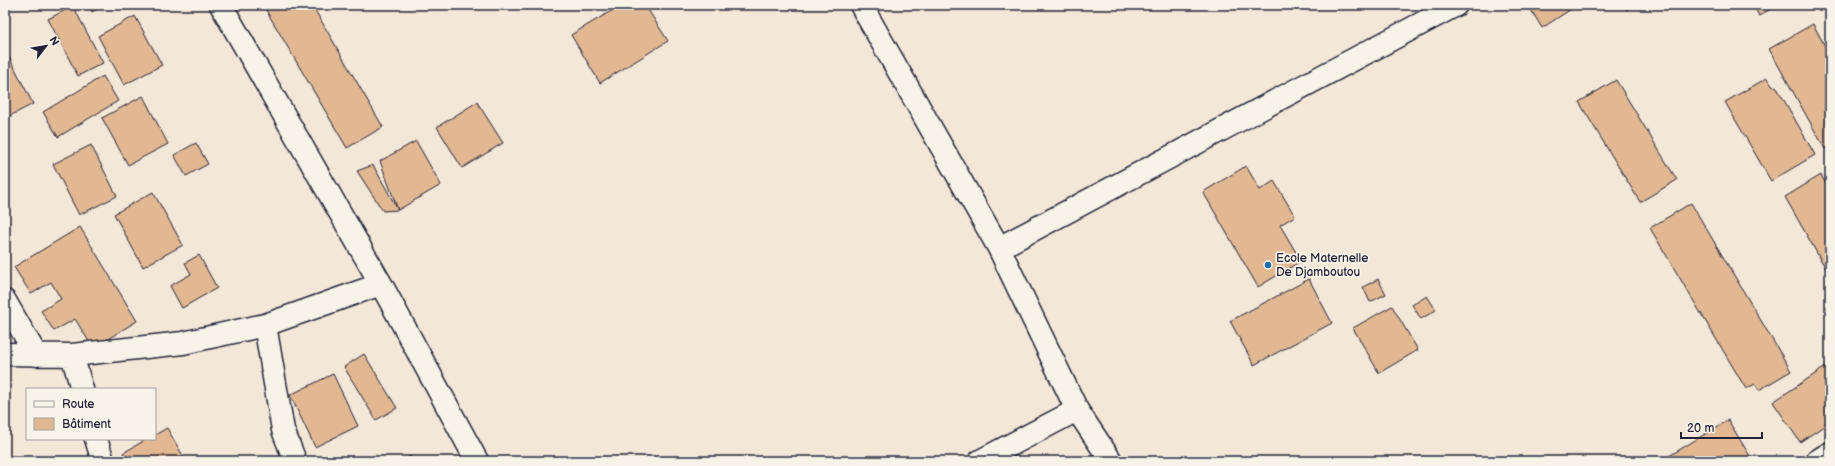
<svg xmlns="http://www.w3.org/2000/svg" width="1835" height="466" font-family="'Balsamiq Sans',sans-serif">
<rect width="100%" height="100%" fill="#f3e7d7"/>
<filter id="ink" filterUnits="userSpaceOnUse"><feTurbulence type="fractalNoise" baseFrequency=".025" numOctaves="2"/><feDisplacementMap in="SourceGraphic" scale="8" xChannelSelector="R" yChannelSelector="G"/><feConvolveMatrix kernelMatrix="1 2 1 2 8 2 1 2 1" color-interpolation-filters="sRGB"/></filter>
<g filter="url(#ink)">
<!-- building -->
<path fill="#e1b891" stroke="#22223b" d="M 88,5 L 104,5 L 92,12 Z
M 263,5 L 312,5 L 383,127 L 347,148 Z
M 621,5 L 645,5 L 668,41 L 600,83 L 571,35 Z
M 1535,5 L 1576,5 L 1576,6 L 1542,28 L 1530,8 Z
M 1624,5 L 1634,5 L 1627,10 Z
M 1753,5 L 1777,5 L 1759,16 Z
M 73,6 L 103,63 L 78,76 L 48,19 Z
M 135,16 L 162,65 L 124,85 L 98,36 Z
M 1813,24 L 1830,55 L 1830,146 L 1825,149 L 1769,49 Z
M 5,49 L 33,104 L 6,118 L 5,116 Z
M 103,76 L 118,101 L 58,137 L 43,112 Z
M 1767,78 L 1773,87 L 1776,86 L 1815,155 L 1771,181 L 1725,102 Z
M 1616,80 L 1677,180 L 1640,202 L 1579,102 Z
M 143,96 L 168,144 L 128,165 L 102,118 Z
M 477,102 L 503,143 L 462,168 L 437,127 Z
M 416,141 L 441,185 L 398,210 L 380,161 Z
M 196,143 L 208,164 L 186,176 L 174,155 Z
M 91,145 L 117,196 L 79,215 L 53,164 Z
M 373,165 L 398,210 L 383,211 L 357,171 Z
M 1246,166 L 1260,190 L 1274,181 L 1295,216 L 1280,225 L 1301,261 L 1258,287 L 1203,192 Z
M 1821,175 L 1830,191 L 1830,276 L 1785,197 Z
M 153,192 L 183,245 L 143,267 L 114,214 Z
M 1691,203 L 1791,371 L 1759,390 L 1755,384 L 1746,389 L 1650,228 Z
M 80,227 L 137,321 L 93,348 L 75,319 L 54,331 L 41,311 L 61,299 L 51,282 L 31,294 L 14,267 Z
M 199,255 L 217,288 L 182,308 L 170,286 L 191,274 L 185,263 Z
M 1309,279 L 1332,323 L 1254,365 L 1230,321 Z
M 1378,279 L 1386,294 L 1370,302 L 1363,287 Z
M 1427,296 L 1436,310 L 1421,319 L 1412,305 Z
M 1392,306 L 1418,350 L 1379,373 L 1353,328 Z
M 364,354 L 397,408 L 376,420 L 344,367 Z
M 1830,364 L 1830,422 L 1800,442 L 1773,402 Z
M 333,374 L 358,426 L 315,447 L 290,395 Z
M 1728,420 L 1753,461 L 1661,461 Z
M 167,428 L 186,461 L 127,461 L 123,453 L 147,439 L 155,439 L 155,435 Z
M 410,456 L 414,461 L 403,461 Z"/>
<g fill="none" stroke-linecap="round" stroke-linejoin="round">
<defs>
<path id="minor" d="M 221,5 L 381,284 L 477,461
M 861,5 L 999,248 L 1077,410 L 1111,461
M 999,248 L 1456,5
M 5,301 L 36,355
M 265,325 L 283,430 L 295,461
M 5,354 L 72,355 L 183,343 L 265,325 L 381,284
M 72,355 L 82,389
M 96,439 L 103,461
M 980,461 L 1077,410
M 1817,461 L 1830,453"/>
</defs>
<!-- minor casing -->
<use href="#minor" stroke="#22223b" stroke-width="25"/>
<!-- minor -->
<use href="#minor" stroke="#f7f3e8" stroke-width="22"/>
</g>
</g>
<!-- markers -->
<circle fill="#1f6fb2" stroke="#f7f3e8" stroke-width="1.5" cx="1268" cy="265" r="4"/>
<g text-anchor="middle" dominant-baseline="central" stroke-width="3.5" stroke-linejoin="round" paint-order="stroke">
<!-- poi labels -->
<g font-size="12" fill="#22223b" stroke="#f7f3e8" text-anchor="start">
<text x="1276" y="258">Ecole Maternelle<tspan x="1276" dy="14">De Djamboutou</tspan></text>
</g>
</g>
<!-- margin -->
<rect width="1835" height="466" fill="none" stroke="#f7f3e8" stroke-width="20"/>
<rect x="10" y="10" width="1815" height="446" fill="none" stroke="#22223b" stroke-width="1.5" filter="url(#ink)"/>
<!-- legend -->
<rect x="26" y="388" width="130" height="52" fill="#f7f3e8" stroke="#a29fa3"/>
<rect x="34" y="401" width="20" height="6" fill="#f7f3e8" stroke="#a29fa3"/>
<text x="62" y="408" font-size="12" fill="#22223b">Route</text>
<rect x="34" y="418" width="20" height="12" fill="#e1b891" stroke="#a29fa3"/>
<text x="62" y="428" font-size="12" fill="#22223b">Bâtiment</text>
<!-- north arrow -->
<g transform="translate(46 46) rotate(59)" stroke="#f7f3e8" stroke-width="3" paint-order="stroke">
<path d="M0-3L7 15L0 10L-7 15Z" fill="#22223b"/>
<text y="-6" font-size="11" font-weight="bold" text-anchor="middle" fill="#22223b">N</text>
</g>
<!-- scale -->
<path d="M1681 432v6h81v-6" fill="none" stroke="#22223b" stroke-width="2"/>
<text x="1687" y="432" font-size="12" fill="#22223b" stroke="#f7f3e8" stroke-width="3" paint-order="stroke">20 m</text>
</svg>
